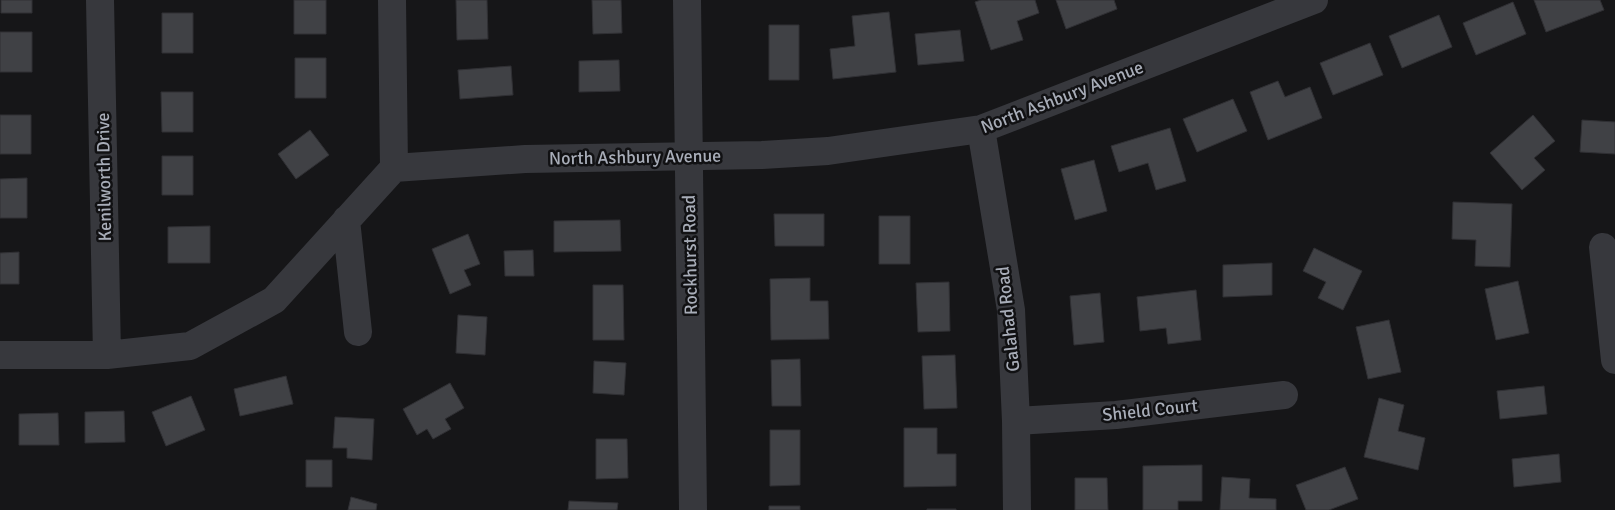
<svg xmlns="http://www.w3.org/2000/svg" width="1615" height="510" font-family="Signika,sans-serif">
<rect width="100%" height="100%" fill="#161618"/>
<!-- building -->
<path fill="#404145" stroke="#303034" d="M 1,0 L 32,0 L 32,13 L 1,13 Z
M 294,0 L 326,0 L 326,34 L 294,34 Z
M 456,0 L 487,0 L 488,39 L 457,40 Z
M 592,0 L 621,0 L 622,33 L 593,34 Z
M 981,0 L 1035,0 L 1039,13 L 1017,21 L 1023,40 L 991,50 L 975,2 Z
M 1056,0 L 1114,0 L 1117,9 L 1066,29 Z
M 1534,0 L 1600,0 L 1604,10 L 1546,32 Z
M 1513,2 L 1526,34 L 1476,55 L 1463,23 Z
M 889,12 L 896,72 L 833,79 L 830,49 L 855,46 L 852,16 Z
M 162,13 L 193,13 L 193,53 L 162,53 Z
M 1439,15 L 1452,47 L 1402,68 L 1389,36 Z
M 769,25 L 799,25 L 799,80 L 769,80 Z
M 960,30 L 964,61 L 918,65 L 915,34 Z
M 0,32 L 32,32 L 32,72 L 0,72 Z
M 1370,43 L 1383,75 L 1333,95 L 1320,63 Z
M 295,58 L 326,58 L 326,98 L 295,98 Z
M 619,60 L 620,91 L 579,92 L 579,61 Z
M 511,66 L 513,95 L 460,99 L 458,70 Z
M 1278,81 L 1285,97 L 1310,87 L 1322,118 L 1268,140 L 1250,92 Z
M 161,92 L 193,92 L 193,132 L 162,132 Z
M 1233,99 L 1247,131 L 1197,152 L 1183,119 Z
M 0,115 L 31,115 L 31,154 L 0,154 Z
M 1533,115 L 1555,141 L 1534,158 L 1545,170 L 1522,190 L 1490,153 Z
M 1582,120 L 1615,122 L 1615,154 L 1580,152 Z
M 1170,128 L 1186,181 L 1156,190 L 1148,163 L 1119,172 L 1111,146 Z
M 310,130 L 329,155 L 296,179 L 278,154 Z
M 162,156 L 193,156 L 193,195 L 162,195 Z
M 1094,160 L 1107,211 L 1075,220 L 1061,169 Z
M 27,178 L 27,218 L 0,218 L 0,179 Z
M 1453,202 L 1512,204 L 1510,267 L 1475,266 L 1476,240 L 1452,239 Z
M 774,214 L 824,214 L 824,246 L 775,246 Z
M 879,216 L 910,216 L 910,264 L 879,264 Z
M 620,220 L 621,251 L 554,252 L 554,221 Z
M 210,226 L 210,263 L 168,263 L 168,227 Z
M 468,234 L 480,264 L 464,270 L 471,285 L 450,294 L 432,249 Z
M 1314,248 L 1362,271 L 1343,310 L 1318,298 L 1326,282 L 1303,271 Z
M 533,250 L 534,276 L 505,276 L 504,251 Z
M 19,252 L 19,284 L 0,284 L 0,253 Z
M 1272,263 L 1272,295 L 1223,297 L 1223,265 Z
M 810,278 L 810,301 L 828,301 L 829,339 L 771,340 L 770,279 Z
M 1518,281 L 1529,333 L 1496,340 L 1485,289 Z
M 949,282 L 950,331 L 918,332 L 916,283 Z
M 593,285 L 623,285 L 624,340 L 593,340 Z
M 1196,290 L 1201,340 L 1168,344 L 1166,328 L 1140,331 L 1137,297 Z
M 1100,293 L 1104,342 L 1074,345 L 1070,296 Z
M 458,315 L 487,317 L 485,355 L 456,353 Z
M 1389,320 L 1401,372 L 1368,379 L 1356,327 Z
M 955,355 L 957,408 L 924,409 L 922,356 Z
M 800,359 L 801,406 L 772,406 L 771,360 Z
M 594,361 L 626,363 L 624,395 L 593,393 Z
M 286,376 L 293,404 L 240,416 L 234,389 Z
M 450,383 L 464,408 L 445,419 L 451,429 L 433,439 L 427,429 L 417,435 L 403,409 Z
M 1544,386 L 1547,414 L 1500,419 L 1497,391 Z
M 191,396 L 205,430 L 166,446 L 152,412 Z
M 1379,398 L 1404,405 L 1398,431 L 1425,438 L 1418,470 L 1364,457 Z
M 124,411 L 125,442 L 85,443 L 85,412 Z
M 58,413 L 59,445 L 19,445 L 19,414 Z
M 335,417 L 374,419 L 372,460 L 347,458 L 347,448 L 333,448 Z
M 904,428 L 937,428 L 937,454 L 956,454 L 956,486 L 904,487 Z
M 770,430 L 800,430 L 800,485 L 770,486 Z
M 596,439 L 627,439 L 628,478 L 596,479 Z
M 1559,454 L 1561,482 L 1514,487 L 1512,459 Z
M 306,460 L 332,460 L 332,487 L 306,487 Z
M 1202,465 L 1202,501 L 1178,501 L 1178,510 L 1143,510 L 1143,466 Z
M 1345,467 L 1358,499 L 1329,510 L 1306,510 L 1296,485 Z
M 1222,477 L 1250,479 L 1249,498 L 1276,499 L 1276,510 L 1220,510 Z
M 1075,478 L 1107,478 L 1108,510 L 1075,510 Z
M 351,497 L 377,504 L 376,510 L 348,510 Z
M 569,501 L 618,503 L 617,510 L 568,510 Z
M 769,506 L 800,506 L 800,510 L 769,510 Z
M 927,509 L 956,509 L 956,510 L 927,510 Z"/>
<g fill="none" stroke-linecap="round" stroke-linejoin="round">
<!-- minor -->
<path stroke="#37383d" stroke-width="28" d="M 100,0 L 107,355
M 392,0 L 394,168
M 687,0 L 693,510
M 981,129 L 1011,310 L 1016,421 L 1017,510
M 346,220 L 358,332
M 1603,247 L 1615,360
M 0,355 L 107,355 L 190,346 L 274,300 L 394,168 L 525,159 L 762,155 L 828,151 L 981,129 L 1314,0
M 1016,421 L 1116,415 L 1284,395"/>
</g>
<g text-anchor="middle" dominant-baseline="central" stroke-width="5" stroke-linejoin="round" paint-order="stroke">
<!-- street labels -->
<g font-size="18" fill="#a8adb8" stroke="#111113">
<text transform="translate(1062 97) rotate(-21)">North Ashbury Avenue</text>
<text transform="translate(635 157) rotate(-1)">North Ashbury Avenue</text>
<text transform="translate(104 177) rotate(-91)">Kenilworth Drive</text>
<text transform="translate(690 255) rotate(-91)">Rockhurst Road</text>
<text transform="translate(1008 319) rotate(-96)">Galahad Road</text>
<text transform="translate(1150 410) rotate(-6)">Shield Court</text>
</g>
</g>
</svg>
